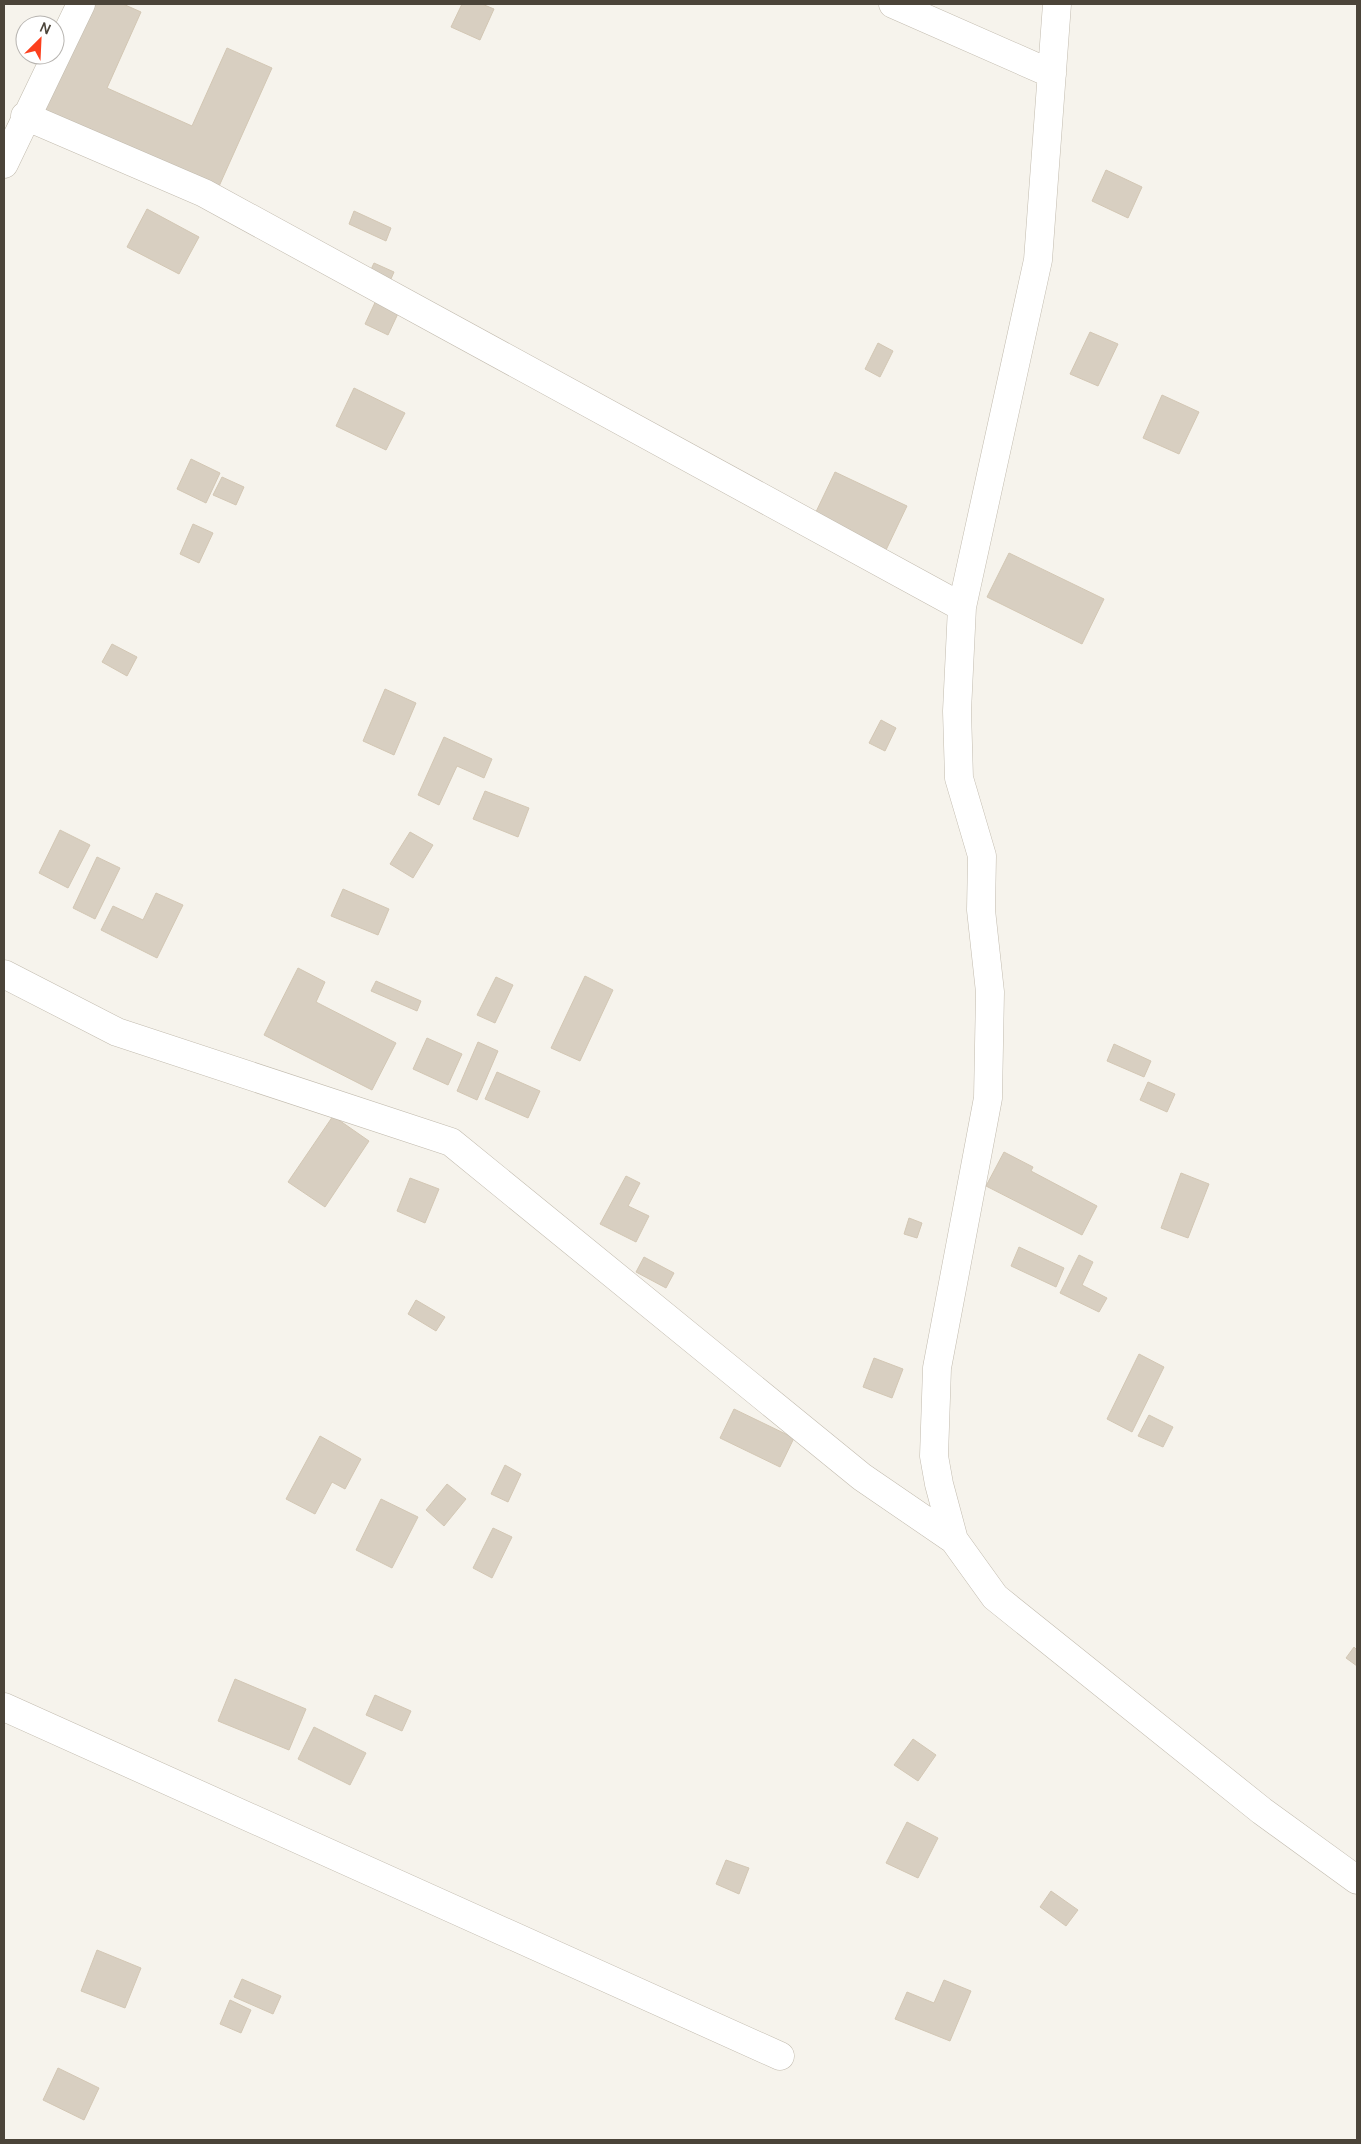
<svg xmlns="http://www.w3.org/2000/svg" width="1361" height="2144" font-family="Manrope,sans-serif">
<rect width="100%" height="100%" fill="#f6f3ec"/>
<!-- building -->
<path fill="#d8cfc1" stroke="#d3c7b4" d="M 92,4 L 123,4 L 141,12 L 107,88 L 192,126 L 227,48 L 272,68 L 216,193 L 42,116 Z
M 462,4 L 482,4 L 494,9 L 480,40 L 451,27 Z
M 1106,170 L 1142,187 L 1128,218 L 1092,201 Z
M 147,209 L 199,237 L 179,274 L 127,247 Z
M 354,211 L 391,228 L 386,241 L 349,224 Z
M 374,263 L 394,272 L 387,288 L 367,278 Z
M 379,294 L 402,305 L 388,335 L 365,324 Z
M 1090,332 L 1118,344 L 1098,386 L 1070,374 Z
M 878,343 L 893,351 L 880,377 L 865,369 Z
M 354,388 L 405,413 L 386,450 L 336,426 Z
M 1162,395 L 1199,412 L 1179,454 L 1143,438 Z
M 191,459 L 220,473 L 206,503 L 177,489 Z
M 835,472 L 907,506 L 886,550 L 814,516 Z
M 222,477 L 244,487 L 236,505 L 213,495 Z
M 193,524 L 213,533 L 199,563 L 180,554 Z
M 1009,553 L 1104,599 L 1082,644 L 987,597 Z
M 112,644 L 137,657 L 127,676 L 102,662 Z
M 385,689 L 416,703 L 394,755 L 363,741 Z
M 881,720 L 896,728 L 885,751 L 869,743 Z
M 444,737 L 492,759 L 484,778 L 457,766 L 439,805 L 418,795 Z
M 485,791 L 529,808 L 518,837 L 473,819 Z
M 60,830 L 90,845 L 68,888 L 39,873 Z
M 410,832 L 433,845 L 413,878 L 390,864 Z
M 97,857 L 120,868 L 95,919 L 73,908 Z
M 343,889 L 389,909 L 378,935 L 331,916 Z
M 156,893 L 183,905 L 157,958 L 101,930 L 113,906 L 143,920 Z
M 298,968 L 325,982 L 316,1002 L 396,1043 L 372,1090 L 264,1035 Z
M 585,976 L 613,990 L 580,1061 L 551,1048 Z
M 496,977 L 513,985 L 495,1023 L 477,1015 Z
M 376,981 L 421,1001 L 417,1011 L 371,991 Z
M 427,1038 L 462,1054 L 448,1085 L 413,1069 Z
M 478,1042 L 498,1051 L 477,1100 L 457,1091 Z
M 1114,1044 L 1151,1061 L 1144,1077 L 1107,1061 Z
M 497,1072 L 540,1091 L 528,1118 L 485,1099 Z
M 1148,1082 L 1175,1094 L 1167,1112 L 1140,1100 Z
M 333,1116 L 369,1141 L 325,1207 L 288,1182 Z
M 1004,1152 L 1033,1167 L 1031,1171 L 1097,1206 L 1082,1235 L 986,1186 Z
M 1181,1173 L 1209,1184 L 1188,1238 L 1161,1228 Z
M 626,1176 L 640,1183 L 628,1206 L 649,1216 L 636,1242 L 600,1224 Z
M 410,1178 L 439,1189 L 425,1223 L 397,1211 Z
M 909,1218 L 922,1223 L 917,1238 L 904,1234 Z
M 1019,1247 L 1064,1268 L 1056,1287 L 1011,1266 Z
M 1079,1255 L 1093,1262 L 1082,1285 L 1107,1298 L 1099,1312 L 1060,1293 Z
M 644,1257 L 674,1273 L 666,1288 L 636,1272 Z
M 416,1300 L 445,1317 L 436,1331 L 408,1314 Z
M 1139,1354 L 1164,1367 L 1132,1432 L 1107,1419 Z
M 874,1358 L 903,1369 L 892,1398 L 863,1387 Z
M 734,1409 L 794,1438 L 780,1467 L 720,1438 Z
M 1149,1415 L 1173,1427 L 1163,1447 L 1138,1436 Z
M 320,1436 L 361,1459 L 345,1489 L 332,1482 L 315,1514 L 286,1499 Z
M 505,1465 L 521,1474 L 508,1502 L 491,1494 Z
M 447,1484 L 466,1499 L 444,1526 L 426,1510 Z
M 381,1499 L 418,1517 L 392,1568 L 356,1550 Z
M 493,1528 L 512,1537 L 492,1578 L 473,1568 Z
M 1354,1647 L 1357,1650 L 1357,1666 L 1346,1658 Z
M 235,1679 L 306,1709 L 289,1750 L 218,1721 Z
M 375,1695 L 411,1711 L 402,1731 L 366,1715 Z
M 314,1727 L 366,1753 L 350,1785 L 298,1759 Z
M 913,1739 L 936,1755 L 918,1781 L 894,1765 Z
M 907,1822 L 938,1838 L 918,1878 L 886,1863 Z
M 726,1860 L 749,1868 L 739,1894 L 716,1884 Z
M 1051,1891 L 1078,1910 L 1066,1926 L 1040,1907 Z
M 97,1950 L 141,1968 L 125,2008 L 81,1991 Z
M 242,1979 L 281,1996 L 273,2014 L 234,1997 Z
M 944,1980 L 971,1991 L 950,2041 L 895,2019 L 907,1992 L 934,2003 Z
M 230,2000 L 251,2010 L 241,2033 L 220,2024 Z
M 58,2068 L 99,2088 L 84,2120 L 43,2100 Z"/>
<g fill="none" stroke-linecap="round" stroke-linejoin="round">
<defs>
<path id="minor" d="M 893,4 L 1052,74
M 1057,4 L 1038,260 L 962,607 L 957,711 L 959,778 L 982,856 L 981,910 L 990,992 L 988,1098 L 937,1368 L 934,1456 L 939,1484 L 954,1540 L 995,1597 L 1262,1811 L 1357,1880
M 25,116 L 204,193 L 962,607
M 4,164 L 81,4
M 4,974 L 117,1032 L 451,1142 L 862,1477 L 954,1540
M 4,1707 L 780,2056"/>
</defs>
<!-- minor casing -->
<use href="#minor" stroke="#c2bbae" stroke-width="29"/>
<!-- minor -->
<use href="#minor" stroke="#fff" stroke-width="28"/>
</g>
<!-- border -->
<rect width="1361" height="2144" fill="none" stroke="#4b4439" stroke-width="10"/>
<!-- north arrow -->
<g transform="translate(40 40) rotate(24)"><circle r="24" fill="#ffffff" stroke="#b7b4b0"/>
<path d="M0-4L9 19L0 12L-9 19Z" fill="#fc3f1d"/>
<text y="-8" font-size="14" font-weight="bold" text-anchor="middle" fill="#4b4439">N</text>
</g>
</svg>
